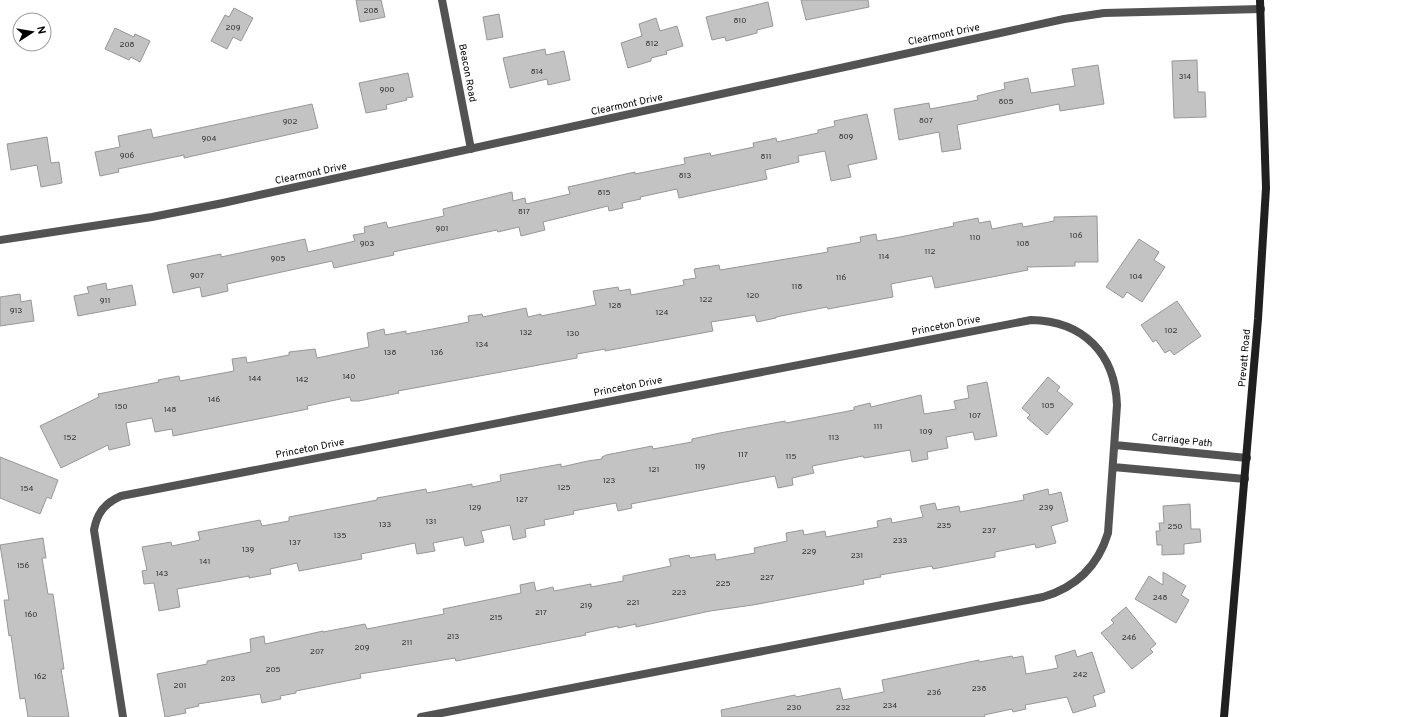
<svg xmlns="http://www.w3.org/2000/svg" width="1409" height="717" font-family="Overpass,sans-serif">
<rect width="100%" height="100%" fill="#fff"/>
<!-- building -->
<path fill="#c3c3c3" stroke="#979797" d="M 356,0 L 381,0 L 385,17 L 360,22 Z
M 801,0 L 868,0 L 869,7 L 806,20 Z
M 768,2 L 773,26 L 757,30 L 757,33 L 726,41 L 725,37 L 712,40 L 706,17 Z
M 234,8 L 253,18 L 241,41 L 233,37 L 227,49 L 211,41 L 225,15 L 229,17 Z
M 499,14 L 503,37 L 487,40 L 483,17 Z
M 656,18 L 660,31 L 677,26 L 683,46 L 666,51 L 667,54 L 651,58 L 651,61 L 628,68 L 621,43 L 642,36 L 639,24 Z
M 115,28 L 134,37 L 135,34 L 150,41 L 140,62 L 131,57 L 129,60 L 105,49 Z
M 545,49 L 546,55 L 564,51 L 570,80 L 548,85 L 547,79 L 510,88 L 503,58 Z
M 1197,60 L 1198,92 L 1205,92 L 1206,117 L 1174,118 L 1172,61 Z
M 1098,65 L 1104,104 L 1060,111 L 1059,104 L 957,125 L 961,149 L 942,152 L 939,132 L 899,140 L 894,109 L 929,103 L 930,109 L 978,100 L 977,96 L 1005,89 L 1004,83 L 1028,78 L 1031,93 L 1075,86 L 1072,69 Z
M 408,73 L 413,97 L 406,98 L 407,100 L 386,105 L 387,109 L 366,113 L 359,83 Z
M 312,104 L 318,128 L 184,158 L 184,155 L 118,169 L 119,172 L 100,176 L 95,152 L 120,147 L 118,136 L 151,129 L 153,138 Z
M 867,114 L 877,159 L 848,165 L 851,177 L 831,181 L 825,151 L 798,156 L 799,162 L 765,170 L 767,179 L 679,198 L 677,189 L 640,197 L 641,199 L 622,203 L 623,208 L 609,211 L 608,206 L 543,222 L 545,230 L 521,236 L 519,227 L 498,232 L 497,230 L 393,252 L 394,255 L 334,268 L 332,261 L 227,284 L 228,291 L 202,297 L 200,287 L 173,293 L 167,265 L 221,254 L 221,257 L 305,239 L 308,252 L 355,241 L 353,235 L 365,233 L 364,227 L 386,222 L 388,228 L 444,216 L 443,209 L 512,192 L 513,201 L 525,198 L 526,204 L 570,194 L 568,187 L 635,172 L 635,174 L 685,164 L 684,158 L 710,153 L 711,156 L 754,147 L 753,143 L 776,138 L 777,142 L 818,133 L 818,130 L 835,126 L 834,121 Z
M 47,137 L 51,163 L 59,162 L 62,183 L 41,187 L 37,165 L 11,170 L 7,144 Z
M 1097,216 L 1098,262 L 1075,262 L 1075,266 L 1027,267 L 1028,270 L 935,288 L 932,276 L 891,284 L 893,297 L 828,309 L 827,307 L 776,317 L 776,318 L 757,322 L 755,315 L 711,322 L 713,331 L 605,351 L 605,349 L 577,354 L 577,358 L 398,391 L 399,393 L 359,401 L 351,401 L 350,397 L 307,406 L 308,409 L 173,436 L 172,429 L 155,432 L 152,418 L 126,423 L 130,445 L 109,450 L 108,445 L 61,468 L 40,426 L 99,397 L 98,394 L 159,382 L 158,380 L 179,376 L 180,381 L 234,371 L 232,359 L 246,357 L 247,363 L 289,355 L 289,352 L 315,349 L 317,358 L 369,347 L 367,333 L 384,329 L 385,335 L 406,331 L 406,334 L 469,322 L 468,316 L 482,314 L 483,317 L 526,308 L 528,317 L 541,314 L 541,316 L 596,305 L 593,291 L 618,287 L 619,291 L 630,289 L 631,295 L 684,285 L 683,280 L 696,278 L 694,269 L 719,265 L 720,270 L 828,252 L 827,248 L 861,242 L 860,237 L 876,234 L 877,241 L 900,237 L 954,226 L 953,223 L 978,218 L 979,223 L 990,221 L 992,229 L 1022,223 L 1023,227 L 1054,221 L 1054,217 Z
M 1139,239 L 1159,252 L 1154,260 L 1165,267 L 1142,302 L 1127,292 L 1123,298 L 1106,287 Z
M 106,283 L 107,290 L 132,285 L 136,305 L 78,316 L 74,296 L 89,293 L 87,287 Z
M 20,294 L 21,302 L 31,300 L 34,321 L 0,326 L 0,297 Z
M 1177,301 L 1201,336 L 1174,355 L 1170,350 L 1165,353 L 1156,340 L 1153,342 L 1141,325 Z
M 1048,377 L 1060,387 L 1057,391 L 1073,404 L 1047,435 L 1027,418 L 1030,415 L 1022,408 Z
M 987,382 L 997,436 L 975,440 L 973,432 L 946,437 L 948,448 L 927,452 L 928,459 L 912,462 L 910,450 L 864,458 L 863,456 L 812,466 L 814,473 L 792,478 L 793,485 L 778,488 L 775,476 L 631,504 L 632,508 L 618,511 L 616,503 L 573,511 L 574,514 L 544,520 L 545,525 L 525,529 L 526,537 L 513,540 L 510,525 L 481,531 L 484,542 L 465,546 L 463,537 L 433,543 L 435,551 L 417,554 L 415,543 L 361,554 L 362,559 L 299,571 L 297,563 L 270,569 L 271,574 L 249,578 L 249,576 L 177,589 L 180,607 L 159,611 L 154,583 L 144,584 L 142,571 L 147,570 L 142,547 L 171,542 L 172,546 L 200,540 L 198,532 L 260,520 L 262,526 L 289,521 L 289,517 L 377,500 L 377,498 L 426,489 L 427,493 L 472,484 L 472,487 L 501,481 L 500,475 L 561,464 L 561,467 L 588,461 L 602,459 L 602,457 L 606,455 L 652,446 L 653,449 L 692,442 L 692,439 L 720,433 L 785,421 L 786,423 L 854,410 L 854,407 L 870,403 L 871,407 L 921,395 L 924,414 L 956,409 L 954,401 L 969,398 L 967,386 Z
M 0,457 L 58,480 L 51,499 L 47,497 L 40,514 L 0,498 Z
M 1048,489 L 1049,495 L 1061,492 L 1068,521 L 1051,526 L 1056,543 L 1036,548 L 1035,544 L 995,552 L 995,557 L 933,569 L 932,566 L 880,575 L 881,577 L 863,580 L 864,584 L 753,605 L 710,611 L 636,627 L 636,624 L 618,628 L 618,626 L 585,633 L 586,635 L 456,661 L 455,658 L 360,674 L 361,678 L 296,691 L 296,693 L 280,696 L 281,699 L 262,703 L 260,694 L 198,704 L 199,706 L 185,709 L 186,713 L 165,717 L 157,674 L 207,664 L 207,661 L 251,652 L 250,639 L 264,636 L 265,644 L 323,631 L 323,632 L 365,624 L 367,629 L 423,618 L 444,614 L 443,609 L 521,593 L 520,585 L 534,582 L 536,591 L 553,587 L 554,591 L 591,584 L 591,587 L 623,581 L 623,576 L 671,566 L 669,559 L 689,555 L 690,558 L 715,554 L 716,560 L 755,553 L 754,548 L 787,541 L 786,533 L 803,530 L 804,535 L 825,531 L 826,537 L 878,527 L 877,521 L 891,518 L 892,523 L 923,517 L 920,506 L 935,503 L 937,510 L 959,506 L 960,512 L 1024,500 L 1023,495 Z
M 1190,504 L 1191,529 L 1200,529 L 1201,542 L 1184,544 L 1184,554 L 1162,555 L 1162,545 L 1157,545 L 1156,531 L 1160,531 L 1159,523 L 1164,523 L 1163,506 Z
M 43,538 L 46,558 L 42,558 L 48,594 L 53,594 L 64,669 L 61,669 L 69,717 L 28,717 L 25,698 L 20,699 L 11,635 L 9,636 L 4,600 L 9,600 L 0,545 Z
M 1163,572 L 1186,586 L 1181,595 L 1189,600 L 1176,623 L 1135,599 L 1149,576 L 1163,585 Z
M 1126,607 L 1156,644 L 1150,649 L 1153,652 L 1132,669 L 1101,633 L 1114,623 L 1111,620 Z
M 1075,650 L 1077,657 L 1092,652 L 1105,692 L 1093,696 L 1096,706 L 1073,713 L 1067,697 L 1025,705 L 1026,709 L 1013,712 L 1012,709 L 984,715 L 985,717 L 722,717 L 721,710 L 795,695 L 796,697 L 840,688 L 843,700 L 884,692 L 882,680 L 979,660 L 979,662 L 1012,656 L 1013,658 L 1023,656 L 1026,674 L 1058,668 L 1055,656 Z"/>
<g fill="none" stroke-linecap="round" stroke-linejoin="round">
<!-- street -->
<path stroke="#535353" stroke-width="8" d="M 442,0 L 471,149
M 0,240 L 152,217 L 223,203 L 1064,19 L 1104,13 L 1261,9
M 1115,445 L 1247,458
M 1113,467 L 1245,479
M 123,717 L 94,530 C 97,513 105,503 121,496 L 1031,320 C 1083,321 1115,353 1117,405 L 1108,533 C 1098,566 1077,587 1043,597 L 421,717"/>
<!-- secondary -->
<path stroke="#202020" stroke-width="8" d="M 1224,717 L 1258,319 L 1266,188 L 1260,0"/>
</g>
<g text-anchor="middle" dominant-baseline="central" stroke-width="4" stroke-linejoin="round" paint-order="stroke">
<!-- number labels -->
<g font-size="8" fill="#313131">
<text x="371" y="11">208</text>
<text x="740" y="21">810</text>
<text x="233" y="28">209</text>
<text x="652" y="44">812</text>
<text x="127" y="45">208</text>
<text x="537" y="72">814</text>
<text x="1185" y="77">314</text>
<text x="387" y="90">900</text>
<text x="1006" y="102">805</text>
<text x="926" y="121">807</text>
<text x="290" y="122">902</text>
<text x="846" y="137">809</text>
<text x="209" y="139">904</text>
<text x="127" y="156">906</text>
<text x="766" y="157">811</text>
<text x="685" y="176">813</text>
<text x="604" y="193">815</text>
<text x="524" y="212">817</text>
<text x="442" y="229">901</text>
<text x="1076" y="236">106</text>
<text x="975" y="238">110</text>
<text x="367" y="244">903</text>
<text x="1023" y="244">108</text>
<text x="930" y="252">112</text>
<text x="884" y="257">114</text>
<text x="278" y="259">905</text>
<text x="197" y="276">907</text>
<text x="1136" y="277">104</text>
<text x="841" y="278">116</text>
<text x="797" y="287">118</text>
<text x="753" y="296">120</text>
<text x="706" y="300">122</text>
<text x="105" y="301">911</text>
<text x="615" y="306">128</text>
<text x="16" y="311">913</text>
<text x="662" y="313">124</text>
<text x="1171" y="331">102</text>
<text x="526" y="333">132</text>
<text x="573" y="334">130</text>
<text x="482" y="345">134</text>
<text x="390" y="353">138</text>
<text x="437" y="353">136</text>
<text x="349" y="377">140</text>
<text x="255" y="379">144</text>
<text x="302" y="380">142</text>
<text x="214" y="400">146</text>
<text x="1048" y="406">105</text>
<text x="121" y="407">150</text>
<text x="170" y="410">148</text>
<text x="975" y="416">107</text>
<text x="878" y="427">111</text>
<text x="926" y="432">109</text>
<text x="70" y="438">152</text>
<text x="834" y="438">113</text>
<text x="743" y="455">117</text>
<text x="791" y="457">115</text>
<text x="700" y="467">119</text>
<text x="654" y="470">121</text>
<text x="609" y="481">123</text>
<text x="564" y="488">125</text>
<text x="27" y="489">154</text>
<text x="522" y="500">127</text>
<text x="475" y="508">129</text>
<text x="1046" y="508">239</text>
<text x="431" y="522">131</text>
<text x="385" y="525">133</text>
<text x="944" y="526">235</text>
<text x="1175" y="527">250</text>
<text x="989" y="531">237</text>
<text x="340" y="536">135</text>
<text x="900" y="541">233</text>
<text x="295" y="543">137</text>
<text x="248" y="550">139</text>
<text x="809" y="552">229</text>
<text x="857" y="556">231</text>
<text x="205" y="562">141</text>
<text x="23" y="566">156</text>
<text x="162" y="574">143</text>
<text x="767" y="578">227</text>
<text x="723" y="584">225</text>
<text x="679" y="593">223</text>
<text x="1160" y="598">248</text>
<text x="633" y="603">221</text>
<text x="586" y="606">219</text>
<text x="541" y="613">217</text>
<text x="31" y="615">160</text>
<text x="496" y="618">215</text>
<text x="453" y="637">213</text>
<text x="1129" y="638">246</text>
<text x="407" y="643">211</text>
<text x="362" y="648">209</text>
<text x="317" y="652">207</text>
<text x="273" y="670">205</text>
<text x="1080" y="675">242</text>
<text x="40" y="677">162</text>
<text x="228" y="679">203</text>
<text x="180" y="686">201</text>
<text x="979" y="689">238</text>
<text x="934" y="693">236</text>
<text x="890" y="706">234</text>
<text x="794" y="708">230</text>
<text x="843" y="708">232</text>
</g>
<!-- street labels -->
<g font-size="10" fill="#000" stroke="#fff">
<text transform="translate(944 35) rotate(-12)">Clearmont Drive</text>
<text transform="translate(467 73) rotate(79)">Beacon Road</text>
<text transform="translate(627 105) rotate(-12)">Clearmont Drive</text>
<text transform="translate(311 174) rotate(-12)">Clearmont Drive</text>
<text transform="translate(946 326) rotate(-11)">Princeton Drive</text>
<text transform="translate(1245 358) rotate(-85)">Prevatt Road</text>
<text transform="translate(628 387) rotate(-11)">Princeton Drive</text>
<text transform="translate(1182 441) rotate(6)">Carriage Path</text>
<text transform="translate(310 449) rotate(-11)">Princeton Drive</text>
</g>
</g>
<!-- north arrow -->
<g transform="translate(32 32) rotate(78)"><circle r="19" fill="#ffffff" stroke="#999999"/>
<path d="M0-3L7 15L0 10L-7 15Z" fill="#000000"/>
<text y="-6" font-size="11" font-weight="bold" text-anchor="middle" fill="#000000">N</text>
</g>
</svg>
